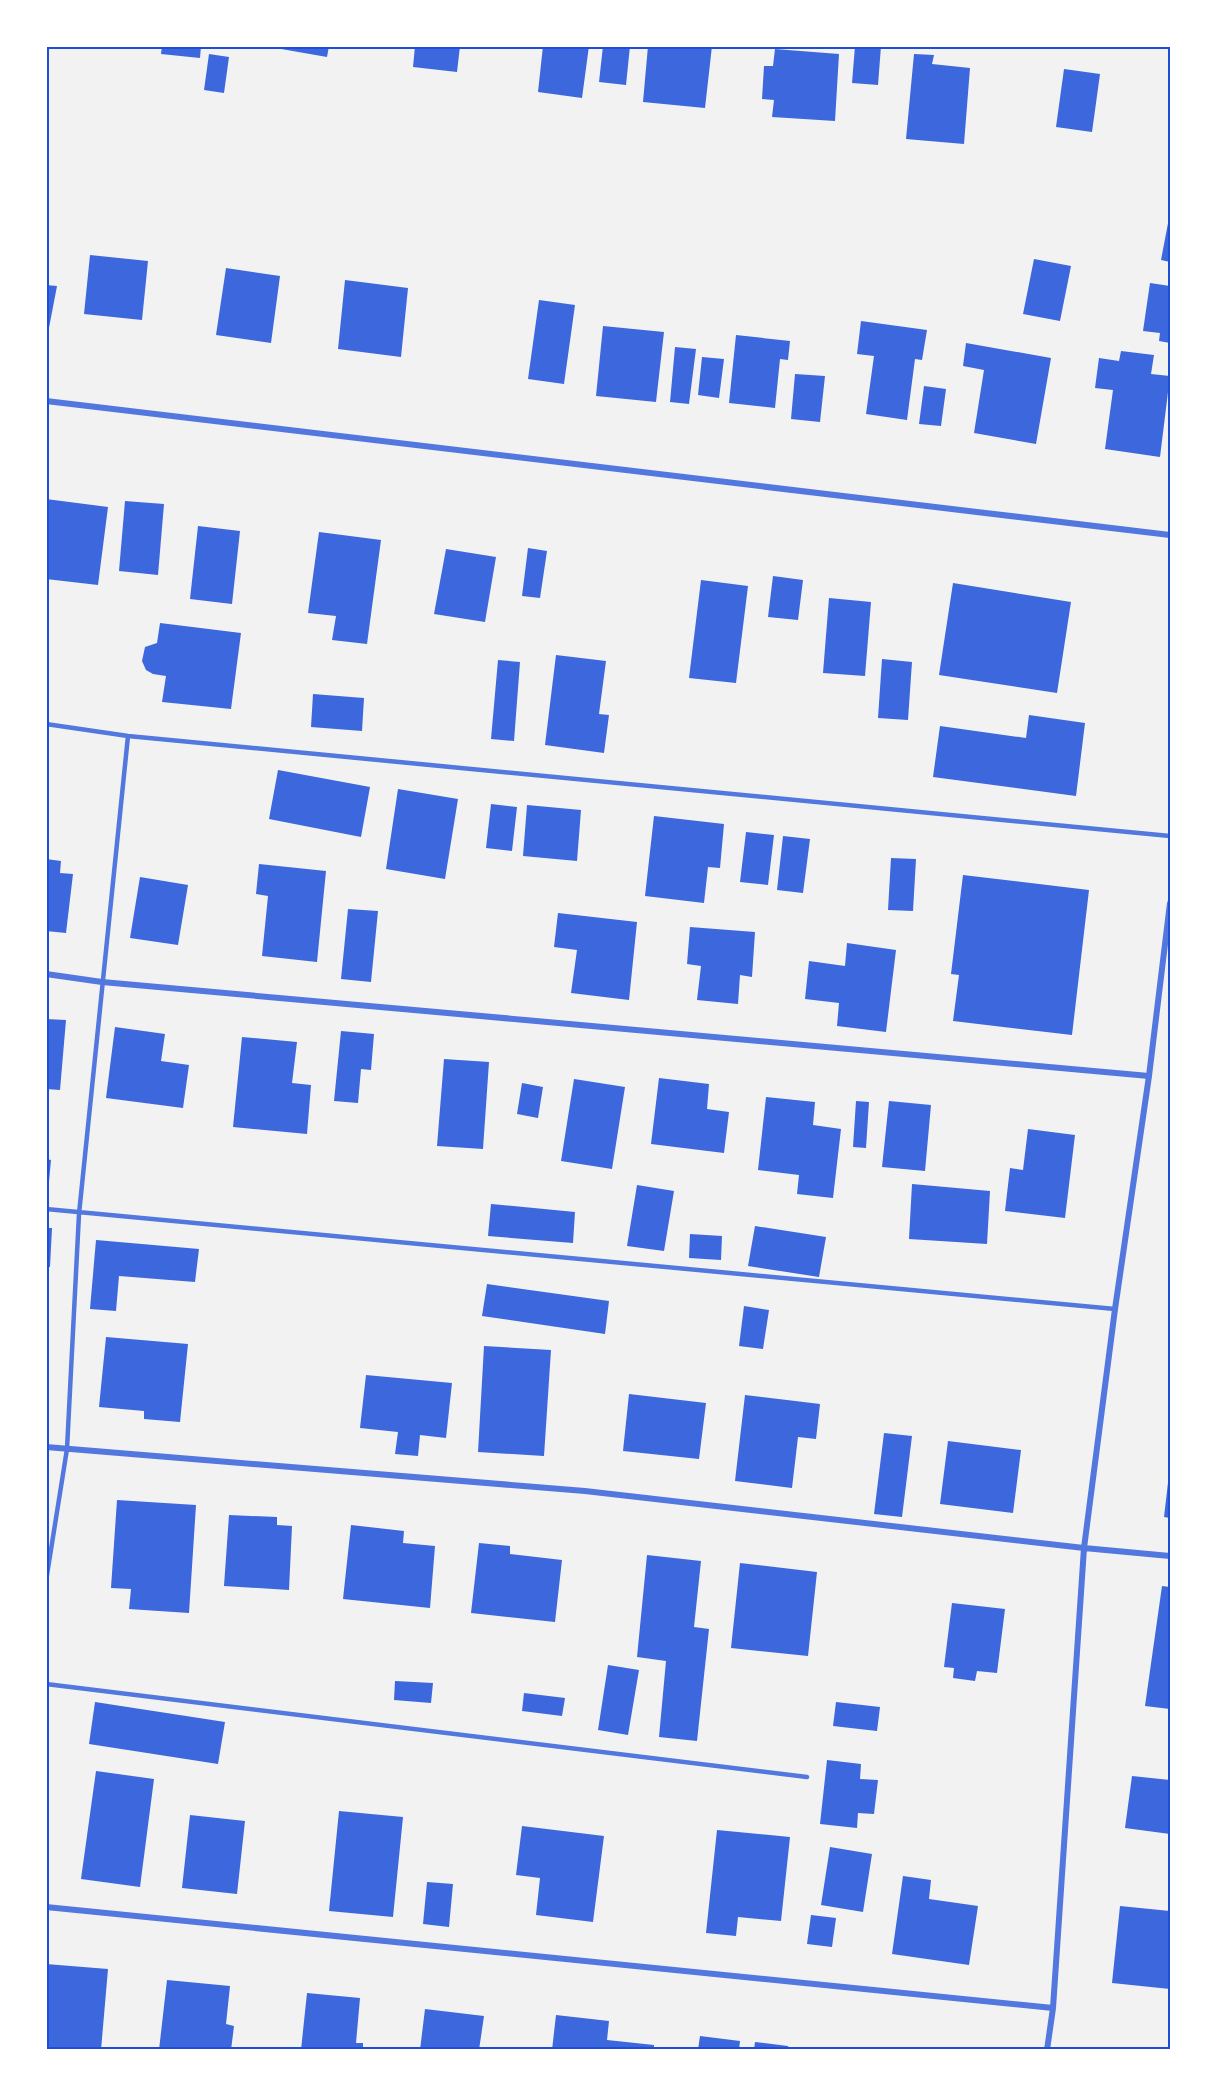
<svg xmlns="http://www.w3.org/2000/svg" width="1217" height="2096" font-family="'PT Sans',sans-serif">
<rect width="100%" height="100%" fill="#f2f2f2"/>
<!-- building -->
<path fill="#3d67dc" d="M 162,46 L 201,46 L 200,58 L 161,54 Z
M 264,46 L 329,46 L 327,57 Z
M 415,46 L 460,46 L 457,72 L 413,67 Z
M 543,46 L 589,46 L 582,98 L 538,92 Z
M 603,46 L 630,46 L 626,85 L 599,82 Z
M 648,46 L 712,46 L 705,108 L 643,102 Z
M 855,46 L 881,46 L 878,85 L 852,83 Z
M 775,49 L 839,54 L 835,121 L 772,117 L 774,100 L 762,99 L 764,66 L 773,66 Z
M 209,54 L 229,57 L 224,93 L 204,90 Z
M 914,54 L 934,55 L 932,64 L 970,68 L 964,144 L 906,139 Z
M 1064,69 L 1100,74 L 1092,132 L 1056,127 Z
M 1169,218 L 1170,218 L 1170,262 L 1161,260 Z
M 90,255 L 148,261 L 142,320 L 84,314 Z
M 1034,259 L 1071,266 L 1060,321 L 1023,314 Z
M 226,268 L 280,276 L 271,343 L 216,335 Z
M 345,280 L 408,288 L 401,357 L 338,349 Z
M 1150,283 L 1170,286 L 1170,343 L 1159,341 L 1160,333 L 1143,331 Z
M 46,285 L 57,286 L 48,333 L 46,333 Z
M 539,300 L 575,305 L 564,384 L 528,379 Z
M 861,321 L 927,330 L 922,360 L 915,359 L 907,420 L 866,414 L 874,356 L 857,354 Z
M 603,326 L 664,332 L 656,402 L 596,396 Z
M 736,335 L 790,341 L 788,360 L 780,359 L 775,408 L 729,403 Z
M 966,343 L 1051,358 L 1036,444 L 974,433 L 984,370 L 963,366 Z
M 675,347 L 696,349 L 689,404 L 670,402 Z
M 1121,351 L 1154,355 L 1151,374 L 1170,376 L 1160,457 L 1105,449 L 1113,390 L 1095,388 L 1099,358 L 1119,361 Z
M 702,357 L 724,359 L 719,398 L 698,395 Z
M 795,374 L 825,376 L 820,422 L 791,419 Z
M 924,386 L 946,389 L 941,426 L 919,424 Z
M 46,499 L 108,507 L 98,585 L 46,579 Z
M 125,501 L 164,504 L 158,575 L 119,571 Z
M 198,526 L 240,531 L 232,604 L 190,599 Z
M 319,532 L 381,540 L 367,644 L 332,640 L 336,616 L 308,613 Z
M 528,548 L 547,551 L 540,598 L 522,596 Z
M 446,549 L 496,557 L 485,622 L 434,614 Z
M 773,576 L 803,580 L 798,620 L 768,617 Z
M 701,580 L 748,586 L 736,683 L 689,678 Z
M 953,583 L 1071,602 L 1057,693 L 939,675 Z
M 829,598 L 871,602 L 865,676 L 823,673 Z
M 160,623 L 241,633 L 231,709 L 162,702 L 166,676 L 153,674 L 146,670 L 142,661 L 145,647 L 157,643 Z
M 556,655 L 606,661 L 599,714 L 609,715 L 604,753 L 545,745 Z
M 882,659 L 912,662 L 908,720 L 878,718 Z
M 498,660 L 520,662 L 514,741 L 491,739 Z
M 313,694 L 364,698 L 362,731 L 311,727 Z
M 1029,715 L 1085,723 L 1076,796 L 933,777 L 940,726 L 1026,738 Z
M 278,770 L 370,787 L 361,837 L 269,819 Z
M 398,789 L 458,799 L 445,879 L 386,869 Z
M 491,804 L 517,807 L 512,851 L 486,848 Z
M 527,805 L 581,810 L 577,861 L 523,856 Z
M 654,816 L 724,824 L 720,868 L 708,867 L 704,903 L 645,896 Z
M 746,832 L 774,835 L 768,885 L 740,882 Z
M 783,836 L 810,839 L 803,893 L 777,890 Z
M 891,858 L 916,859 L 913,911 L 888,910 Z
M 46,859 L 61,861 L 60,873 L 73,874 L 66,933 L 46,931 Z
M 259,864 L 326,871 L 317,962 L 262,956 L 268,896 L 256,894 Z
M 963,875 L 1089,890 L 1072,1035 L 953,1021 L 959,975 L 951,974 Z
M 140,877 L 188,885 L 178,945 L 130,938 Z
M 348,909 L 378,911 L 371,982 L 341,979 Z
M 558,913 L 637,922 L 629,1000 L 571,993 L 577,950 L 554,947 Z
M 690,927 L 755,932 L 752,977 L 740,975 L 738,1004 L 697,1000 L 701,966 L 687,964 Z
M 847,943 L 896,950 L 886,1032 L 837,1026 L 839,1003 L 805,999 L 809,961 L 845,966 Z
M 46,1019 L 66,1020 L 60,1090 L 46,1089 Z
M 115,1027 L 165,1034 L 161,1061 L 189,1065 L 183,1108 L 106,1098 Z
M 341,1031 L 374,1034 L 371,1070 L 361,1069 L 358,1103 L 334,1101 Z
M 242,1037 L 297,1042 L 292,1083 L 311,1085 L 307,1134 L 233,1127 Z
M 444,1059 L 489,1062 L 483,1149 L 437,1146 Z
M 659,1078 L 709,1084 L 707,1109 L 729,1112 L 724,1153 L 651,1144 Z
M 574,1079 L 625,1087 L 612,1169 L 561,1161 Z
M 522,1083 L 543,1087 L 538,1118 L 517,1114 Z
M 766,1097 L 815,1102 L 813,1125 L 841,1129 L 833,1198 L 797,1194 L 799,1175 L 758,1170 Z
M 856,1101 L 869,1102 L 866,1148 L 853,1147 Z
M 889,1101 L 931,1105 L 925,1171 L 882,1167 Z
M 1028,1129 L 1075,1135 L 1065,1218 L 1005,1211 L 1010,1168 L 1023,1170 Z
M 46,1159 L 51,1160 L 48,1192 L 46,1192 Z
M 912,1184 L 990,1191 L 987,1244 L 909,1239 Z
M 637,1185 L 674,1191 L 664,1251 L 627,1246 Z
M 491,1204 L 575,1212 L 573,1243 L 488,1236 Z
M 755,1226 L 826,1237 L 819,1277 L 748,1266 Z
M 46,1228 L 52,1228 L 50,1267 L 46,1267 Z
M 690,1234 L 722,1236 L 721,1260 L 689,1258 Z
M 96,1240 L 199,1249 L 195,1282 L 119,1276 L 116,1311 L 90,1309 Z
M 487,1284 L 609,1301 L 605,1334 L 482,1316 Z
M 744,1306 L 769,1310 L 763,1349 L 739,1346 Z
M 106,1337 L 188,1344 L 180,1422 L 144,1419 L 144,1411 L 99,1407 Z
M 484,1346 L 551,1350 L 544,1456 L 478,1452 Z
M 366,1375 L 452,1383 L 446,1438 L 420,1435 L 418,1456 L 395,1454 L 398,1432 L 360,1428 Z
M 629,1394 L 706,1403 L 699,1459 L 623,1451 Z
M 745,1395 L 820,1404 L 816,1439 L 798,1437 L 792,1488 L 735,1481 Z
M 884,1433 L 912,1436 L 902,1517 L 874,1514 Z
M 948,1441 L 1021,1450 L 1013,1513 L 940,1504 Z
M 1169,1474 L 1170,1474 L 1170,1518 L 1164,1517 Z
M 117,1500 L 196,1505 L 189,1613 L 129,1609 L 131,1589 L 111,1588 Z
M 229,1515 L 277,1517 L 277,1525 L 292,1526 L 289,1590 L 224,1586 Z
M 351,1525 L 404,1531 L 403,1543 L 435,1546 L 430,1608 L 343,1599 Z
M 479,1543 L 510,1546 L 510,1554 L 562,1560 L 555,1622 L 471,1613 Z
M 647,1555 L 701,1561 L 694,1627 L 709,1629 L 697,1741 L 659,1737 L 666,1661 L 637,1657 Z
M 740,1563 L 817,1572 L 808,1656 L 731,1648 Z
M 1162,1586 L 1170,1587 L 1170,1709 L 1145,1706 Z
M 952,1603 L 1005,1609 L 997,1673 L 977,1671 L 975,1681 L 953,1678 L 954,1668 L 944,1667 Z
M 608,1665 L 639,1670 L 628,1735 L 598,1730 Z
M 395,1681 L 433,1683 L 431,1703 L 394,1700 Z
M 524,1693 L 565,1698 L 562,1716 L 522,1711 Z
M 95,1702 L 225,1722 L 218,1764 L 89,1744 Z
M 836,1702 L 880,1707 L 877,1731 L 833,1726 Z
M 827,1760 L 861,1764 L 860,1779 L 878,1780 L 874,1814 L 858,1813 L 857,1828 L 820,1824 Z
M 96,1771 L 154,1779 L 140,1887 L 81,1879 Z
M 1132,1776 L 1170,1780 L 1170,1834 L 1125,1828 Z
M 339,1811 L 403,1817 L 393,1917 L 329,1911 Z
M 190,1815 L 245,1821 L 237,1894 L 182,1888 Z
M 522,1826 L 604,1836 L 593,1922 L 536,1915 L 540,1878 L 516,1875 Z
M 717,1830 L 790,1837 L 781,1921 L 738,1917 L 736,1936 L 706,1933 Z
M 830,1847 L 872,1854 L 863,1912 L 821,1905 Z
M 903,1876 L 931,1880 L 929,1899 L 978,1906 L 969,1965 L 892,1954 Z
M 427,1882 L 453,1884 L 449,1927 L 423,1924 Z
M 1120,1906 L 1170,1911 L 1170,1989 L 1112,1983 Z
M 811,1915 L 836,1918 L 832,1947 L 807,1944 Z
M 46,1964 L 108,1969 L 101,2050 L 46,2050 Z
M 167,1980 L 230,1986 L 226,2024 L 234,2026 L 231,2050 L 159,2050 Z
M 307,1993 L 360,1998 L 356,2043 L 363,2043 L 363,2050 L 301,2050 Z
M 425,2009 L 484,2016 L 479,2050 L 420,2050 Z
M 556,2015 L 609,2021 L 607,2040 L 654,2045 L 654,2050 L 552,2050 Z
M 700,2036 L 740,2041 L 739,2050 L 698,2050 Z
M 755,2042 L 788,2046 L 790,2050 L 754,2050 Z"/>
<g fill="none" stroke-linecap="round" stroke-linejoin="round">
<!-- service -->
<path stroke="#5277de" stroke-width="4.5" d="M 46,724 L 128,736 L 1170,836
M 46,1209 L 1115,1309
M 46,1581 L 67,1449 L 79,1214 L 128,736
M 46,1684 L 807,1777"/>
<!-- minor -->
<path stroke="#5277de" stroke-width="6" d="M 46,401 L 1170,535
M 46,974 L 102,982 L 1149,1076
M 46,1447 L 585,1491 L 1084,1548 L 1170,1556
M 46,1907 L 1053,2008
M 1047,2050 L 1053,2008 L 1084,1548 L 1115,1309 L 1149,1076 L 1170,903"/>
</g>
<!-- border -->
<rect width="1217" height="2096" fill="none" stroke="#ffffff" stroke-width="96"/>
<rect x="48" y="48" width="1121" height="2000" fill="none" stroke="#1d4ed8" stroke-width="2"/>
</svg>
